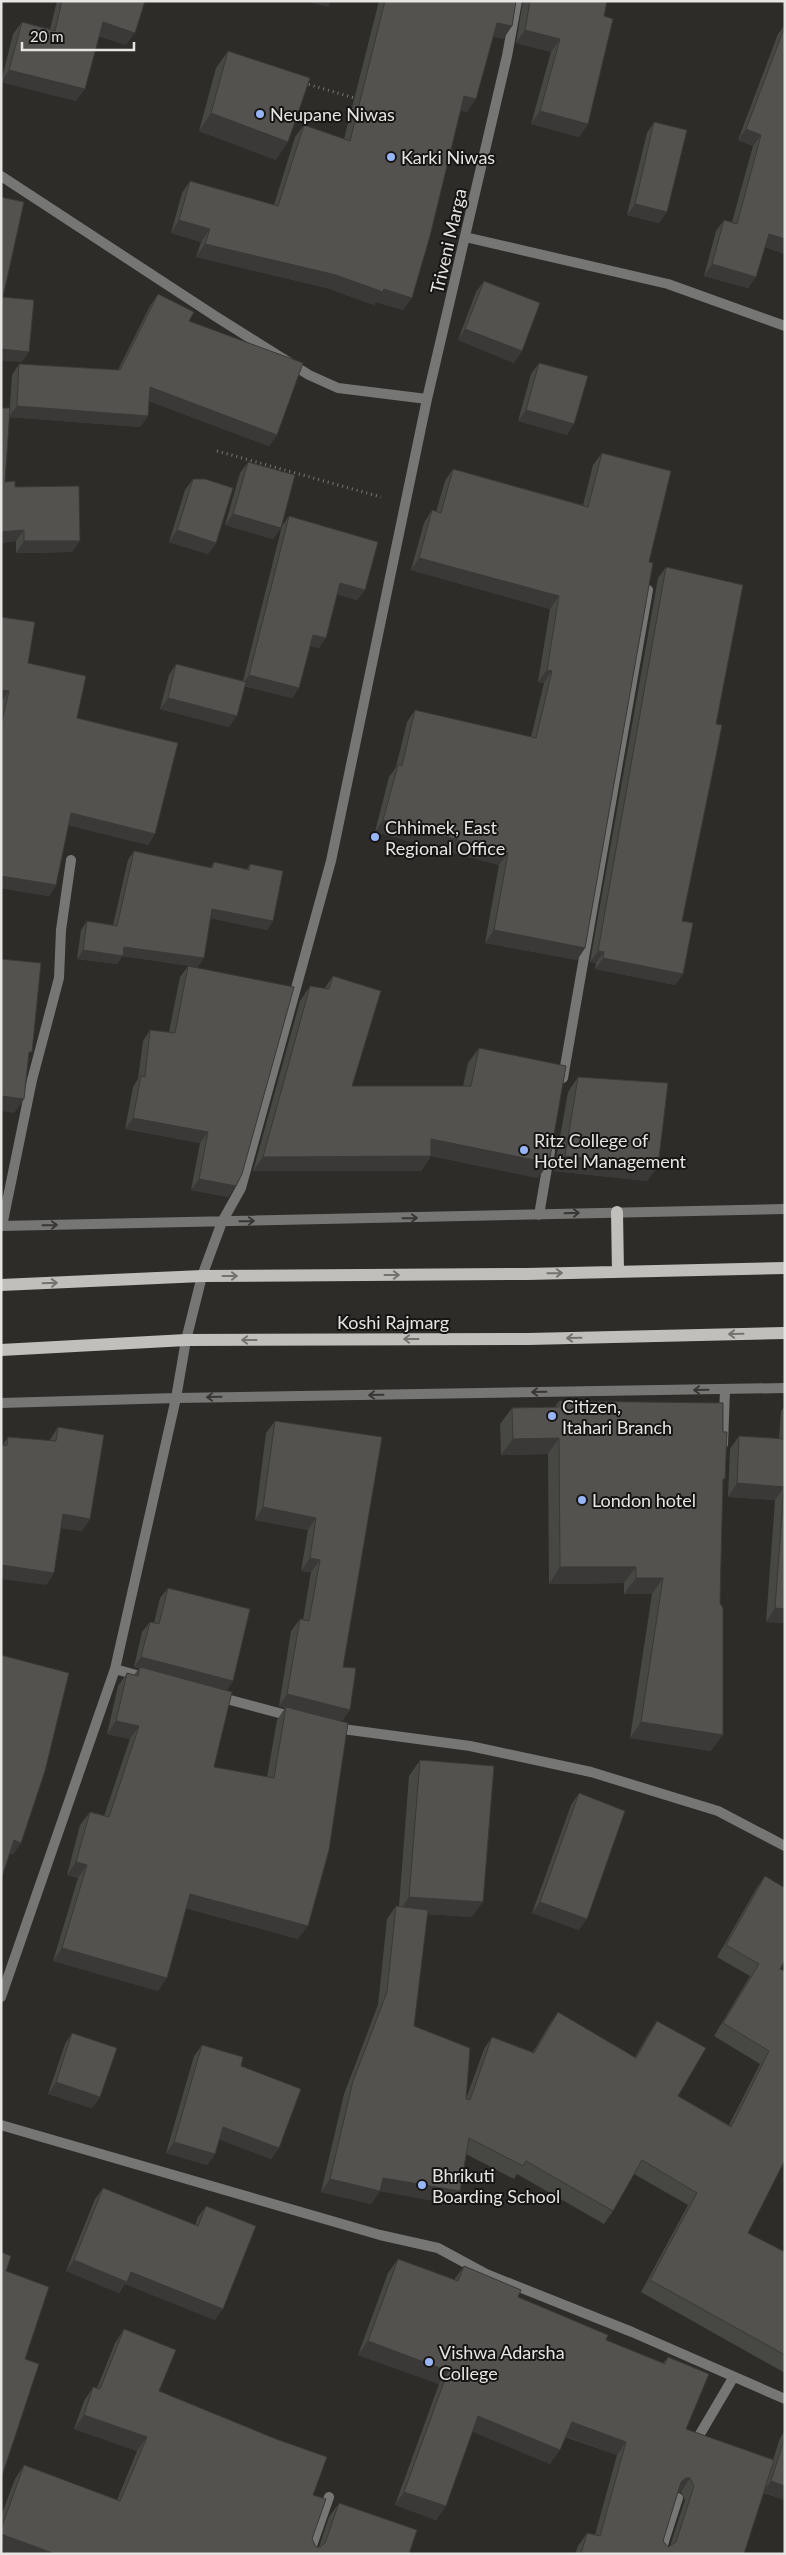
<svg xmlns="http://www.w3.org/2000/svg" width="786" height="2555" font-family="Lato,sans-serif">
<rect width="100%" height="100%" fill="#2e2c29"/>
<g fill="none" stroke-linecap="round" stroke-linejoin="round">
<!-- path -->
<path stroke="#7a7976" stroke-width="3" stroke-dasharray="1 4" stroke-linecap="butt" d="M 304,83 L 358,99
M 217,451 L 381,497"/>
<!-- lane -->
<path stroke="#767674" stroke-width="10" d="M 723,1444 L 725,1390"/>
<!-- street -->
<path stroke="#767674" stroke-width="10" d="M 1,176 L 215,316 L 309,375 L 338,388 L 427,399
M 465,237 L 668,284 L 785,326
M 563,1078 L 648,590
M 539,1215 L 550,1151
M 1,1226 L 785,1209
M 2,1226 L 32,1080 L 59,978 L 61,930 L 71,860
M 1,1403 L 176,1398 L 785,1388
M 115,1669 L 147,1678
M 219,1697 L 294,1717
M 335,1728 L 470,1746 L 591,1772 L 718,1811 L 785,1846
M 1,1997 L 115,1669 L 176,1398 L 186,1340 L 202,1276 L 222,1222 L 241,1188 L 331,861 L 427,399 L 507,56 L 517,1
M 1,2125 L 380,2235 L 438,2248 L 486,2274 L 632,2332 L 785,2399
M 700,2434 L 733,2378
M 309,2554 L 329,2497
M 660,2554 L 678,2498"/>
<!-- primary -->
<path stroke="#c1bfbb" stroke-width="12" d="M 617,1212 L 618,1272
M 1,1285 L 202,1276 L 527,1274 L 785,1268
M 1,1350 L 186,1340 L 528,1339 L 785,1333"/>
</g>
<!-- wall -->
<path fill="#474743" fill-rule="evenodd" d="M 57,1 L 145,1 L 126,45 L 99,36 L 76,101 L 1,82 L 13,34 L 22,22 L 50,29 Z
M 379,1 L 516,1 L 512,26 L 503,39 L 493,36 L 467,112 L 461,110 L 403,310 L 376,302 L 374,305 L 327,288 L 196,257 L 201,242 L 171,233 L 182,193 L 190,181 L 274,205 L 295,137 L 304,125 L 344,139 Z
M 523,1 L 607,1 L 604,16 L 588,124 L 579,137 L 531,124 L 551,52 L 516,43 Z
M 785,25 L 785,254 L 765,247 L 756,277 L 748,288 L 704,276 L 716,231 L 724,220 L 732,222 L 753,146 L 738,140 L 778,34 Z
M 228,51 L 276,160 L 199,131 L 216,68 Z
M 654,122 L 659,223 L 627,215 L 647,133 Z
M 484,281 L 522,351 L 514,363 L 458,340 L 476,292 Z
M 158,294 L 189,321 L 277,435 L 269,446 L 149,401 L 148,416 L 140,427 L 9,417 L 5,482 L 15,487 L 72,552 L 16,553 L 16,541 L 1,543 L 12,375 L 19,364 L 118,370 L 150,306 Z
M 539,363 L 567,435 L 518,421 L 531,374 Z
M 602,453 L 649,562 L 585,948 L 577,960 L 485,943 L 499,865 L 375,832 L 389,777 L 396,767 L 407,722 L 415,710 L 531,737 L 544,683 L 538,682 L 550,609 L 411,570 L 424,523 L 432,510 L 436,512 L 445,481 L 453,469 L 583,505 L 593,465 Z
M 248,462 L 281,528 L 273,539 L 225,525 L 240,473 Z
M 193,479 L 216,543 L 208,554 L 169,542 L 185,490 Z
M 289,516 L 365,590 L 357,600 L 337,594 L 319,648 L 310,646 L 299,688 L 292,698 L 244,686 L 229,727 L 160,709 L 169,675 L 176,664 L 243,681 L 282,526 Z
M 666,567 L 716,724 L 682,921 L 683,974 L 675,985 L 595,969 L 596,963 L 590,962 L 658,578 Z
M 1,617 L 28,663 L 77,718 L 155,834 L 148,845 L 68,825 L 56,885 L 49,896 L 1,888 Z
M 134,851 L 210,868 L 214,862 L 247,869 L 250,864 L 273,921 L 267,930 L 210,918 L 198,967 L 122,956 L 117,964 L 77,959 L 81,930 L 87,921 L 113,925 L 128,860 Z
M 188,966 L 236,1186 L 228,1197 L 191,1190 L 200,1143 L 125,1129 L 133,1087 L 138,1079 L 143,1041 L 150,1030 L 169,1032 L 180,977 Z
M 333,976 L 352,1086 L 463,1086 L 468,1063 L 479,1048 L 538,1178 L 431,1156 L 421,1171 L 253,1171 L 300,1001 L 310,986 L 324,989 Z
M 578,1077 L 658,1166 L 647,1181 L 554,1171 L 568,1092 Z
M 559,1401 L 723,1482 L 711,1751 L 630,1738 L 652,1594 L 624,1594 L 624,1583 L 549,1584 L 548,1454 L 501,1455 L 500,1424 L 512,1408 L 555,1407 Z
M 785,1406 L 785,1623 L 766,1622 L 775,1500 L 728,1497 L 730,1449 L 739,1436 L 779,1438 L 781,1411 Z
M 275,1421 L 382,1437 L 343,1667 L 342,1722 L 298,1939 L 186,1908 L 158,1991 L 53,1961 L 78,1878 L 67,1875 L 80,1825 L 90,1812 L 104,1816 L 130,1739 L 107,1734 L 118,1686 L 127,1673 L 134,1675 L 139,1668 L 134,1667 L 142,1632 L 150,1622 L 154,1623 L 160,1598 L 168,1588 L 233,1681 L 226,1691 L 214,1767 L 267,1777 L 277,1720 L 285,1708 L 279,1706 L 291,1631 L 300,1619 L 303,1620 L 311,1572 L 301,1571 L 308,1530 L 255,1520 L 266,1433 Z
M 58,1427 L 90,1519 L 82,1531 L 61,1528 L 54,1573 L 46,1585 L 2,1446 L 8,1437 L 49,1441 Z
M 420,1760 L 472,1917 L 427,1914 L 414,2026 L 466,2099 L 484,2049 L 492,2037 L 533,2052 L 549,2025 L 558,2012 L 635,2057 L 649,2033 L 657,2021 L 678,2096 L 729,2125 L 760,2064 L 714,2036 L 750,1976 L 717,1957 L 756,1889 L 765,1876 L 780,1969 L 748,2233 L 785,2252 L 785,2373 L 641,2292 L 688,2205 L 634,2174 L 613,2211 L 604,2224 L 517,2174 L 514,2179 L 466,2154 L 460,2191 L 451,2204 L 380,2191 L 371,2204 L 321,2192 L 344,2094 L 378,2005 L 387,1919 L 396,1906 L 399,1906 L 409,1776 Z
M 579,1793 L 579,1930 L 532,1913 L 571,1805 Z
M 72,2033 L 100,2097 L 92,2108 L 48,2094 L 65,2044 Z
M 202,2045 L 241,2066 L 279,2148 L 271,2159 L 219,2139 L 215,2154 L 207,2165 L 166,2153 L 194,2056 Z
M 103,2188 L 195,2225 L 198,2217 L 206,2206 L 215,2320 L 125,2284 L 119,2293 L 66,2271 L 95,2199 Z
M 398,2259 L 454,2280 L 464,2266 L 518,2297 L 606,2340 L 663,2363 L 668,2357 L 686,2429 L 773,2460 L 780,2438 L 785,2431 L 785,2500 L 764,2493 L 744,2554 L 575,2554 L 578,2546 L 587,2533 L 595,2535 L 617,2455 L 565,2437 L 550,2464 L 472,2431 L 446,2506 L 436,2520 L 395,2505 L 439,2384 L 358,2355 L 388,2273 ZM 678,2492 L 681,2492 L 685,2500 L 670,2546 L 668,2547 L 663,2541 Z
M 124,2329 L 159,2391 L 313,2495 L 312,2539 L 316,2547 L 319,2547 L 329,2517 L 339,2503 L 409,2554 L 1,2551 L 1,2516 L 15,2479 L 24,2465 L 117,2500 L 137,2451 L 74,2429 L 84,2401 L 93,2387 L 97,2388 L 115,2343 Z"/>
<!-- shaded-wall -->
<path fill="#3a3937" d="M 305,1 L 331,1 L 328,7 Z
M 103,22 L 135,33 L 126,45 L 95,34 Z
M 497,23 L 512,26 L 503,39 L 488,35 Z
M 525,30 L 560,39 L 551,52 L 516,43 Z
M 9,70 L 85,89 L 76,101 L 1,82 Z
M 464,96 L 476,99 L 467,112 L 455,109 Z
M 540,111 L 588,124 L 579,137 L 531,124 Z
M 211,113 L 288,142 L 276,160 L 199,131 Z
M 746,129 L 761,135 L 753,146 L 738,140 Z
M 635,204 L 667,212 L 659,223 L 627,215 Z
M 179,220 L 210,229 L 201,242 L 171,233 Z
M 769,234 L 785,239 L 785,254 L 761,245 Z
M 205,244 L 336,275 L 412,298 L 403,310 L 376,302 L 374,305 L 327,288 L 196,257 Z
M 712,264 L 756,277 L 748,288 L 704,276 Z
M 465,329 L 522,351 L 514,363 L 458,340 Z
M 1,349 L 29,352 L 22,362 L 1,361 Z
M 150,387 L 277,435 L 269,446 L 142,398 Z
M 17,406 L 148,416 L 140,427 L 9,417 Z
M 526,410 L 574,424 L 567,435 L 518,421 Z
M 233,514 L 281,528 L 273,539 L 225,525 Z
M 24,530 L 16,541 L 1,543 L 1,532 Z
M 177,530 L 216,543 L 208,554 L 169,542 Z
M 24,541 L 80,541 L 72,552 L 16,553 Z
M 419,558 L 559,596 L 550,609 L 411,570 Z
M 340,583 L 365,590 L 357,600 L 333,593 Z
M 313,635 L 326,638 L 319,648 L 306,645 Z
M 547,670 L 552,671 L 544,683 L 538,682 Z
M 249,675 L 299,688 L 292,698 L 242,685 Z
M 1,690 L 9,691 L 1,702 Z
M 168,698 L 237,716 L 229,727 L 160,709 Z
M 71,813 L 155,834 L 148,845 L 63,824 Z
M 383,820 L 508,853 L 499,865 L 375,832 Z
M 1,876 L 56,885 L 49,896 L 1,888 Z
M 212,909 L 273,921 L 267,930 L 205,917 Z
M 494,930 L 585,948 L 577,960 L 485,943 Z
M 124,947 L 204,958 L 198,967 L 122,956 L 117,964 L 77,959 L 83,950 Z
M 598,951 L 604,952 L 596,963 L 590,962 Z
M 603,958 L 683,974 L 675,985 L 595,969 Z
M 1,1096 L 24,1099 L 14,1113 L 1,1111 Z
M 133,1118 L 208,1132 L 200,1143 L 125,1129 Z
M 431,1139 L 549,1163 L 538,1178 L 431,1156 L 421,1171 L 253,1171 L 263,1157 Z
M 565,1156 L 658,1166 L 647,1181 L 554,1171 Z
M 199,1179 L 236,1186 L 228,1197 L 191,1190 Z
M 559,1438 L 548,1454 L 501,1455 L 513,1439 Z
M 737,1483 L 784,1487 L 775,1500 L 728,1497 Z
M 263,1507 L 316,1518 L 308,1530 L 255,1520 Z
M 63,1514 L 90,1519 L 82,1531 L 54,1527 Z
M 310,1558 L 320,1560 L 311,1572 L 301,1571 Z
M 1,1565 L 54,1573 L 46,1585 L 1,1579 Z
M 560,1567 L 636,1567 L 624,1583 L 549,1584 Z
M 636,1578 L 663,1578 L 652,1594 L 624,1594 Z
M 775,1608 L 785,1609 L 785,1623 L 766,1622 Z
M 141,1657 L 233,1681 L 226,1692 L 134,1667 Z
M 287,1694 L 350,1710 L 341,1723 L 279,1706 Z
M 116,1721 L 139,1726 L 130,1739 L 107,1734 Z
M 641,1722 L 723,1735 L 711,1751 L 630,1738 Z
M 14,1840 L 21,1843 L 13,1855 L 6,1852 Z
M 76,1862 L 87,1865 L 78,1878 L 67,1875 Z
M 190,1894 L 308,1926 L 298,1939 L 181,1906 Z
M 409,1897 L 483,1902 L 472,1917 L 399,1912 Z
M 540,1902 L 587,1919 L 579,1930 L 532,1913 Z
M 62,1948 L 167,1978 L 158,1991 L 53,1961 Z
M 56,2082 L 100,2097 L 92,2108 L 48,2094 Z
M 223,2127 L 279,2148 L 271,2159 L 215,2138 Z
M 174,2142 L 215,2154 L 207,2165 L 166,2153 Z
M 383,2178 L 460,2191 L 451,2204 L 380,2191 L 371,2204 L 321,2192 L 330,2179 Z
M 74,2260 L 131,2272 L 223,2309 L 215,2320 L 125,2284 L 119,2293 L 66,2271 Z
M 368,2341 L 448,2371 L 439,2384 L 358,2355 Z
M 84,2415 L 147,2437 L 137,2451 L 74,2429 Z
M 478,2416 L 560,2450 L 550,2464 L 468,2430 Z
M 572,2422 L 626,2442 L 617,2455 L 562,2435 Z
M 686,2478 L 690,2478 L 681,2492 L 676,2491 L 681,2482 Z
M 771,2481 L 785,2486 L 785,2500 L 763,2492 Z
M 404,2492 L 446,2506 L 436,2520 L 395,2505 Z
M 1,2534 L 55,2554 L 8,2554 L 1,2551 Z"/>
<!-- building -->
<path fill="#53524e" stroke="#3a3937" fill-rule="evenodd" d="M 62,1 L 145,1 L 135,33 L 103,22 L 85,89 L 9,70 L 22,22 L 55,31 Z
M 385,1 L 516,1 L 512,26 L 497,23 L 476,99 L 464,96 L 430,236 L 412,298 L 384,289 L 383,292 L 336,275 L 205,244 L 210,229 L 179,220 L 190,181 L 278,206 L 304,125 L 350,141 Z
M 530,1 L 607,1 L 604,16 L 613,19 L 588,124 L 540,111 L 560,39 L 525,30 Z
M 785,26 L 785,239 L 769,234 L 756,277 L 712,264 L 724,220 L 737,224 L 761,135 L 746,129 Z
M 228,51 L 310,78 L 288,142 L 211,113 Z
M 654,122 L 687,130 L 667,212 L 635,204 Z
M 1,197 L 24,202 L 3,297 L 34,300 L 29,352 L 1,349 Z
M 484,281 L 540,303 L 522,351 L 465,329 Z
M 158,294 L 194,312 L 189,321 L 303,363 L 277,435 L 150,387 L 148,416 L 17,406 L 19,364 L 120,370 Z
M 539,363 L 588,376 L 574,424 L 526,410 Z
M 1,408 L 10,408 L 5,482 L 15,481 L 15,487 L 79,486 L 80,541 L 24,541 L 24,530 L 1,532 Z
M 602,453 L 671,471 L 649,562 L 653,563 L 585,948 L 494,930 L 508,853 L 383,820 L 398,765 L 402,766 L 415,710 L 536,738 L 552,671 L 547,670 L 559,596 L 419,558 L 432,510 L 441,513 L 453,469 L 588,507 Z
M 248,462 L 295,475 L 281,528 L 233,514 Z
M 193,479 L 205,479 L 233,488 L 216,543 L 177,530 Z
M 289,516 L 378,542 L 365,590 L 340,583 L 326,638 L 313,635 L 299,688 L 249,675 Z
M 666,567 L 743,585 L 716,724 L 722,725 L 715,761 L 682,921 L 693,923 L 683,974 L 603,958 L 604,952 L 598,951 Z
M 1,617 L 35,622 L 28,663 L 86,676 L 77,718 L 178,743 L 155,834 L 71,813 L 56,885 L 1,876 L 1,725 L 9,691 L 1,690 Z
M 176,664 L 246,682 L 237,716 L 168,698 Z
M 134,851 L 212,868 L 214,862 L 249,870 L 250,864 L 283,871 L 273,921 L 212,909 L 204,958 L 124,947 L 123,956 L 83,950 L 87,921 L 117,926 Z
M 1,959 L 41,963 L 32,1052 L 29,1052 L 24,1099 L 1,1096 Z
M 188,966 L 294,987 L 242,1174 L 236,1186 L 199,1179 L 208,1132 L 133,1118 L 141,1076 L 145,1077 L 150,1030 L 175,1033 Z
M 333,976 L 381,991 L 352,1086 L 471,1086 L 479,1048 L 566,1066 L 549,1163 L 431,1139 L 431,1156 L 263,1157 L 310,986 L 329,989 Z
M 578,1077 L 668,1083 L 658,1166 L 565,1156 Z
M 559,1401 L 723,1403 L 723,1432 L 727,1432 L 725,1479 L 723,1479 L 720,1603 L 723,1608 L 723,1735 L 641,1722 L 663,1578 L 636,1578 L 636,1567 L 560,1567 L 559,1438 L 513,1439 L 512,1408 L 559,1407 Z
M 275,1421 L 382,1437 L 343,1667 L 356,1668 L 350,1710 L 287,1694 L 300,1619 L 309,1621 L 320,1560 L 310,1558 L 316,1518 L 263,1507 Z
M 58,1427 L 104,1435 L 90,1519 L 63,1514 L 54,1573 L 1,1565 L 1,1446 L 7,1445 L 8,1437 L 56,1441 Z
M 739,1436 L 785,1439 L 785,1609 L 775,1608 L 784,1487 L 737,1483 Z
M 168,1588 L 250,1609 L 233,1681 L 141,1657 L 150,1622 L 159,1624 Z
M 1,1655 L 69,1673 L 45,1771 L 21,1843 L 14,1840 L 1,1880 Z
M 140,1667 L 232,1692 L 214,1767 L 274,1778 L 286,1707 L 348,1723 L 329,1850 L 308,1926 L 190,1894 L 167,1978 L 62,1948 L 87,1865 L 76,1862 L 90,1812 L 109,1817 L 139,1726 L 116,1721 L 127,1673 L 138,1676 Z
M 420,1760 L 494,1766 L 483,1902 L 409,1897 Z
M 579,1793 L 625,1811 L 587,1919 L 540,1902 Z
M 765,1876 L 785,1888 L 785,1960 L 780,1969 L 785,1971 L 785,2160 L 748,2233 L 785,2252 L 785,2355 L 650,2280 L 697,2193 L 642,2160 L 613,2211 L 526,2161 L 523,2166 L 469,2138 L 460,2191 L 383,2178 L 380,2191 L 330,2179 L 353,2081 L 387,1992 L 396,1906 L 428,1910 L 414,2026 L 470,2048 L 466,2099 L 470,2100 L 492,2037 L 534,2053 L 558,2012 L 636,2058 L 657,2021 L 706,2048 L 678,2096 L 731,2127 L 769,2051 L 723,2023 L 759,1964 L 726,1945 Z
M 72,2033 L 117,2048 L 100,2097 L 56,2082 Z
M 202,2045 L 243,2057 L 241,2066 L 301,2089 L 279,2148 L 223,2127 L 215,2154 L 174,2142 Z
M 103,2188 L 198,2226 L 206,2206 L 256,2226 L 223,2309 L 131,2272 L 127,2282 L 74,2260 Z
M 1,2252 L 11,2256 L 6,2271 L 49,2287 L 25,2359 L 39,2364 L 2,2476 L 1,2476 Z
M 398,2259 L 458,2281 L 464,2266 L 521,2290 L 518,2297 L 608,2335 L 606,2340 L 665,2364 L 668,2357 L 709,2374 L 686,2429 L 774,2460 L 744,2554 L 581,2554 L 587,2533 L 600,2536 L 626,2442 L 572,2422 L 560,2450 L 478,2416 L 446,2506 L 404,2492 L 448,2371 L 368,2341 ZM 686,2478 L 690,2478 L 694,2486 L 676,2542 L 668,2547 L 663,2541 L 681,2482 Z
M 124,2329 L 176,2350 L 159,2391 L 276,2439 L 327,2457 L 313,2495 L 326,2499 L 312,2539 L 316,2547 L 320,2547 L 325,2543 L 339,2503 L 417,2530 L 409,2554 L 55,2554 L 1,2534 L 1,2529 L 24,2465 L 120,2501 L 147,2437 L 84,2415 L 93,2387 L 100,2389 Z
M 785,2437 L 785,2486 L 771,2481 Z"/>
<!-- one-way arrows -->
<defs><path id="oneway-shaft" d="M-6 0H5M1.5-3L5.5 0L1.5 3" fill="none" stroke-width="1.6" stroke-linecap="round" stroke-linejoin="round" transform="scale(1.25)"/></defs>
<g stroke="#383735">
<use href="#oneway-shaft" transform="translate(572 1213) rotate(-2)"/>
<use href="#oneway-shaft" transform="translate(410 1218) rotate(-1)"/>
<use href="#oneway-shaft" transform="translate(247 1221) rotate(-1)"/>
<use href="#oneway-shaft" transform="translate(50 1225) rotate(-1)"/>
<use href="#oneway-shaft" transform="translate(701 1390) rotate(179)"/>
<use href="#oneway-shaft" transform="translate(539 1392) rotate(179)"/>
<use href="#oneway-shaft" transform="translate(376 1395) rotate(179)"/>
<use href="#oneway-shaft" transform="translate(214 1397) rotate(179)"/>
</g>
<g stroke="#74726f">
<use href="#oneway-shaft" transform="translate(555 1273) rotate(-1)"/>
<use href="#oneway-shaft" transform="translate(392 1275)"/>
<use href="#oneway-shaft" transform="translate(230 1276)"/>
<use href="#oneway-shaft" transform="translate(50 1283) rotate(-2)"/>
<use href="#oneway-shaft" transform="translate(736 1334) rotate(179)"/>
<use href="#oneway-shaft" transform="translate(574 1338) rotate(179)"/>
<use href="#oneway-shaft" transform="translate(411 1339) rotate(180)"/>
<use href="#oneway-shaft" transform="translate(249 1340) rotate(180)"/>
</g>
<!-- markers -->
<g fill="#95b6fd" stroke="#161513" stroke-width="2">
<circle cx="260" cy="114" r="5"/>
<circle cx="391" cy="157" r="5"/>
<circle cx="375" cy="837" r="5"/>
<circle cx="524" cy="1150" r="5"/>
<circle cx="552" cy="1416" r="5"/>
<circle cx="582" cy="1500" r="5"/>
<circle cx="422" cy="2185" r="5"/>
<circle cx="429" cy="2362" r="5"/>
</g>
<g text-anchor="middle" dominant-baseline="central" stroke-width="4" stroke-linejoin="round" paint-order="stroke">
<!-- poi labels -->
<g font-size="18" fill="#e6e5e3" stroke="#161513" text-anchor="start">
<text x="270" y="114">Neupane Niwas</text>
<text x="401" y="157">Karki Niwas</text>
<text x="385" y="827">Chhimek, East<tspan x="385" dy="21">Regional Office</tspan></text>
<text x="534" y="1140">Ritz College of<tspan x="534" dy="21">Hotel Management</tspan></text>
<text x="562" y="1406">Citizen,<tspan x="562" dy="21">Itahari Branch</tspan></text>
<text x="592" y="1500">London hotel</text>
<text x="432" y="2175">Bhrikuti<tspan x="432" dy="21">Boarding School</tspan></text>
<text x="439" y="2352">Vishwa Adarsha<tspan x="439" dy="21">College</tspan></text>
</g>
<!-- street labels -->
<g font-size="18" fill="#e6e5e3" stroke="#161513">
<text transform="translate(448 241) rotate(-77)">Triveni Marga</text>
<text x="393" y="1322">Koshi Rajmarg</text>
</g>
</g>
<!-- border -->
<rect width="786" height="2555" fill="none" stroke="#e6e5e3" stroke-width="5"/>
<!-- scale -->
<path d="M22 42v8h112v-8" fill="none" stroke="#e6e5e3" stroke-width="2.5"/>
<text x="30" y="42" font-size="15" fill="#e6e5e3" stroke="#161513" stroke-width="4" paint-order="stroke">20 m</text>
</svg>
